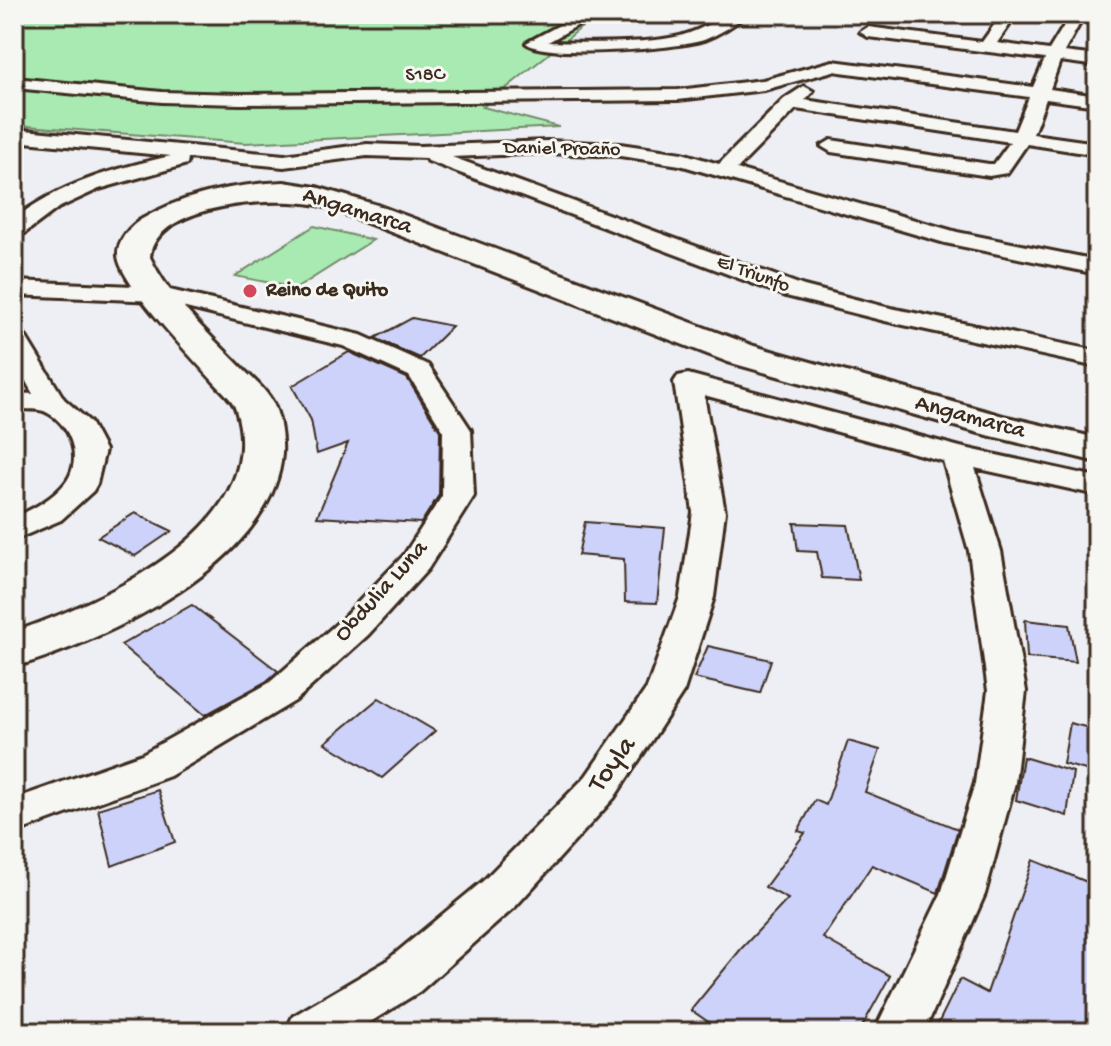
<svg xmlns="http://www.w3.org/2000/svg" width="1111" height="1046" font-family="'Gochi Hand',sans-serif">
<rect width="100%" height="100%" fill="#eeeff4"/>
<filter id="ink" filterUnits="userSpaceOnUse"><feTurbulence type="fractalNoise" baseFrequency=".0125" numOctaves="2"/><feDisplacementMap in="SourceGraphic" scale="16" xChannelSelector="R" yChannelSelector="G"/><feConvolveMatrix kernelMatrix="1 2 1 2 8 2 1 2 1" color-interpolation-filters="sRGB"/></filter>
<g filter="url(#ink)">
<!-- green -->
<path fill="#a9eab2" stroke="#728a68" stroke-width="2" d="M 14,14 L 598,14 L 483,107 L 559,127 L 245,143 L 14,125 Z
M 314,226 L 373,240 L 297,288 L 235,276 Z"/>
<!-- building -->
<path fill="#cdd2fb" stroke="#3b2a1e" stroke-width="2" d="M 412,318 L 452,326 L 420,358 L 375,338 Z
M 349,352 L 407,378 L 440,431 L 439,495 L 421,523 L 317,517 L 348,443 L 317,454 L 311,420 L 292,386 Z
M 135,513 L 172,531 L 135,556 L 98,537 Z
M 585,522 L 665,528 L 657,603 L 625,602 L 624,559 L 578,555 Z
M 794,523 L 848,525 L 859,580 L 822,578 L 817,552 L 798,551 Z
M 192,605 L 278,671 L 267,681 L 205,715 L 121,645 Z
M 1025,620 L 1069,625 L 1076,662 L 1027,658 Z
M 708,646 L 771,660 L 760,693 L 694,678 Z
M 379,698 L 435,731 L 382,778 L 325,743 Z
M 1070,723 L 1097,730 L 1097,773 L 1063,764 Z
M 848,741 L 880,750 L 865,792 L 958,829 L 938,893 L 872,865 L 823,938 L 890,976 L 859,1032 L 723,1032 L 691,1010 L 741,949 L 788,899 L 765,887 L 805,833 L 798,831 L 815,800 L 826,805 Z
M 1023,757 L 1073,772 L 1067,816 L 1016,800 Z
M 158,790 L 175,842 L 112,866 L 98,809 Z
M 1033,860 L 1097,886 L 1097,1032 L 934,1032 L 960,979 L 987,993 Z"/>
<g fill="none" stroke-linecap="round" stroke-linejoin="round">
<defs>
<path id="street" d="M 580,14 L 598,14 L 548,42 C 582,43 643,44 675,37 C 703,32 718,14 746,14 C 737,24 717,35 704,40 C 678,49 545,59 526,43 Z
M 1002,14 L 1017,14 L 997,43 L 1049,50 L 1071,14 L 1085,14 L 1064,52 L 1097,56 L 1097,66 L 1060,61 L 1050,89 L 1097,96 L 1097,106 L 1046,99 L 1033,134 L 1097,143 L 1097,155 L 1027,144 L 1007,173 L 989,176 L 831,152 L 821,146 L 831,140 L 989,164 L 994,164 L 1010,142 L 796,109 L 737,169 L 957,232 L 1097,260 L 1097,274 L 945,243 L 680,165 L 620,156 L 547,153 L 452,157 L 804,286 L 886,307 L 1097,351 L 1097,367 L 885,321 L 786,296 L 428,161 L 426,158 L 367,156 L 284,167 L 188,158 L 187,164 L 99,189 L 58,208 L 22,235 L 14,237 L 14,219 C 59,184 116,168 171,156 L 14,141 L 14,129 L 284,155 L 367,144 L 420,146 L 547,141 L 620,144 L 682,153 L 719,164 L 784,99 L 804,86 L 813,91 L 805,100 L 1015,131 L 1029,97 L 833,71 L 764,90 L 678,100 L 240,104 L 162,102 L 14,88 L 14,78 L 162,92 L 240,94 L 678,90 L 763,80 L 833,61 L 1033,87 L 1045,59 L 868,37 L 860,32 L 868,27 L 982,42 Z
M 14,281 L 157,287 L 361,335 L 428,365 L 471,430 L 474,496 L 428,569 L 368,635 L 295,701 L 170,776 L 14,833 L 14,799 L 142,754 L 269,683 L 342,619 L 404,555 L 442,496 L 443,430 L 409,376 L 343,346 L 157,301 L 14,295 Z
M 14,329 L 23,332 L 64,399 L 90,422 L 105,450 L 97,484 L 93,491 L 61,520 L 14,540 L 14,518 C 32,509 53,499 66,482 C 83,459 71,424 46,412 C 38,408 23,410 14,409 L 14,393 L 33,394 L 14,360 Z
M 688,374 L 960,447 L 1097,477 L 1097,495 L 975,468 L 1001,551 L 1026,691 L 1015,783 L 985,894 L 924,1032 L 874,1032 L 941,894 L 975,783 L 988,691 L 969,551 L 943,461 L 704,395 L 725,512 L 714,597 L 684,691 L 614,798 L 515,907 L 419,992 L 354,1032 L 285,1032 L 293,1016 L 385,962 L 483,881 L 586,776 L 647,688 L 680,597 L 693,512 L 674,382 L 678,376 Z"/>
<path id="secondary" d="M 284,182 L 316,187 L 377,205 L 754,346 L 1003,416 L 1097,438 L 1097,462 L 979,433 L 728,362 L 326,207 C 284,195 156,201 150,257 C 169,298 207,332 239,365 C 249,376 264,387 272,401 C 280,416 283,437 282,454 C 273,563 106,641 14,667 L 14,632 C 101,602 273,527 236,410 C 233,399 221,390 214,382 C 193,358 121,285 118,256 C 117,240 131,225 144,218 C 185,194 237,184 284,182 Z"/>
</defs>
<!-- street casing -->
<use href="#street" stroke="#3b2a1e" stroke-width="6"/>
<!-- secondary casing -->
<use href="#secondary" stroke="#3b2a1e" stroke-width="6"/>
<!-- street -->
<use href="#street" fill="#f6f6f2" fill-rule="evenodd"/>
<!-- secondary -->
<use href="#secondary" fill="#f6f6f2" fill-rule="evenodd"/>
</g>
</g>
<!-- markers -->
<circle fill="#d1495b" stroke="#f6f6f2" stroke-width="3" cx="250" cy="291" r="8"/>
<g text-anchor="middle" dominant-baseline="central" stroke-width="6" stroke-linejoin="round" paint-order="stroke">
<!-- far-street labels -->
<g font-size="20" fill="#3b2a1e" stroke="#f6f6f2">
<text transform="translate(425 76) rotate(-1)">S18C</text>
<text transform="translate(562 150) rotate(1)">Daniel Proaño</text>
<text transform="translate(753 275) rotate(20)">El Triunfo</text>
</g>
<!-- far-poi labels -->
<g font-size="20" font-weight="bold" fill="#3b2a1e" stroke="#f6f6f2" text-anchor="start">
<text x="266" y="291">Reino de Quito</text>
</g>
<!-- street labels -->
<g font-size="24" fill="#3b2a1e" stroke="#f6f6f2">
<text transform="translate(357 212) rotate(17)">Angamarca</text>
<text transform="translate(970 418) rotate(15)">Angamarca</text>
<text transform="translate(382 592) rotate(-48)">Obdulia Luna</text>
</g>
<!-- near-street labels -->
<g font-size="28" fill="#3b2a1e" stroke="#f6f6f2">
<text transform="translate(613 765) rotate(-54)">Toyla</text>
</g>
</g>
<!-- margin -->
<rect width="1111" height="1046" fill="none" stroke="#f6f6f2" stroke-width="48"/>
<rect x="24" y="24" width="1063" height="998" fill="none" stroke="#3b2a1e" stroke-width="3" filter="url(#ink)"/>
</svg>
